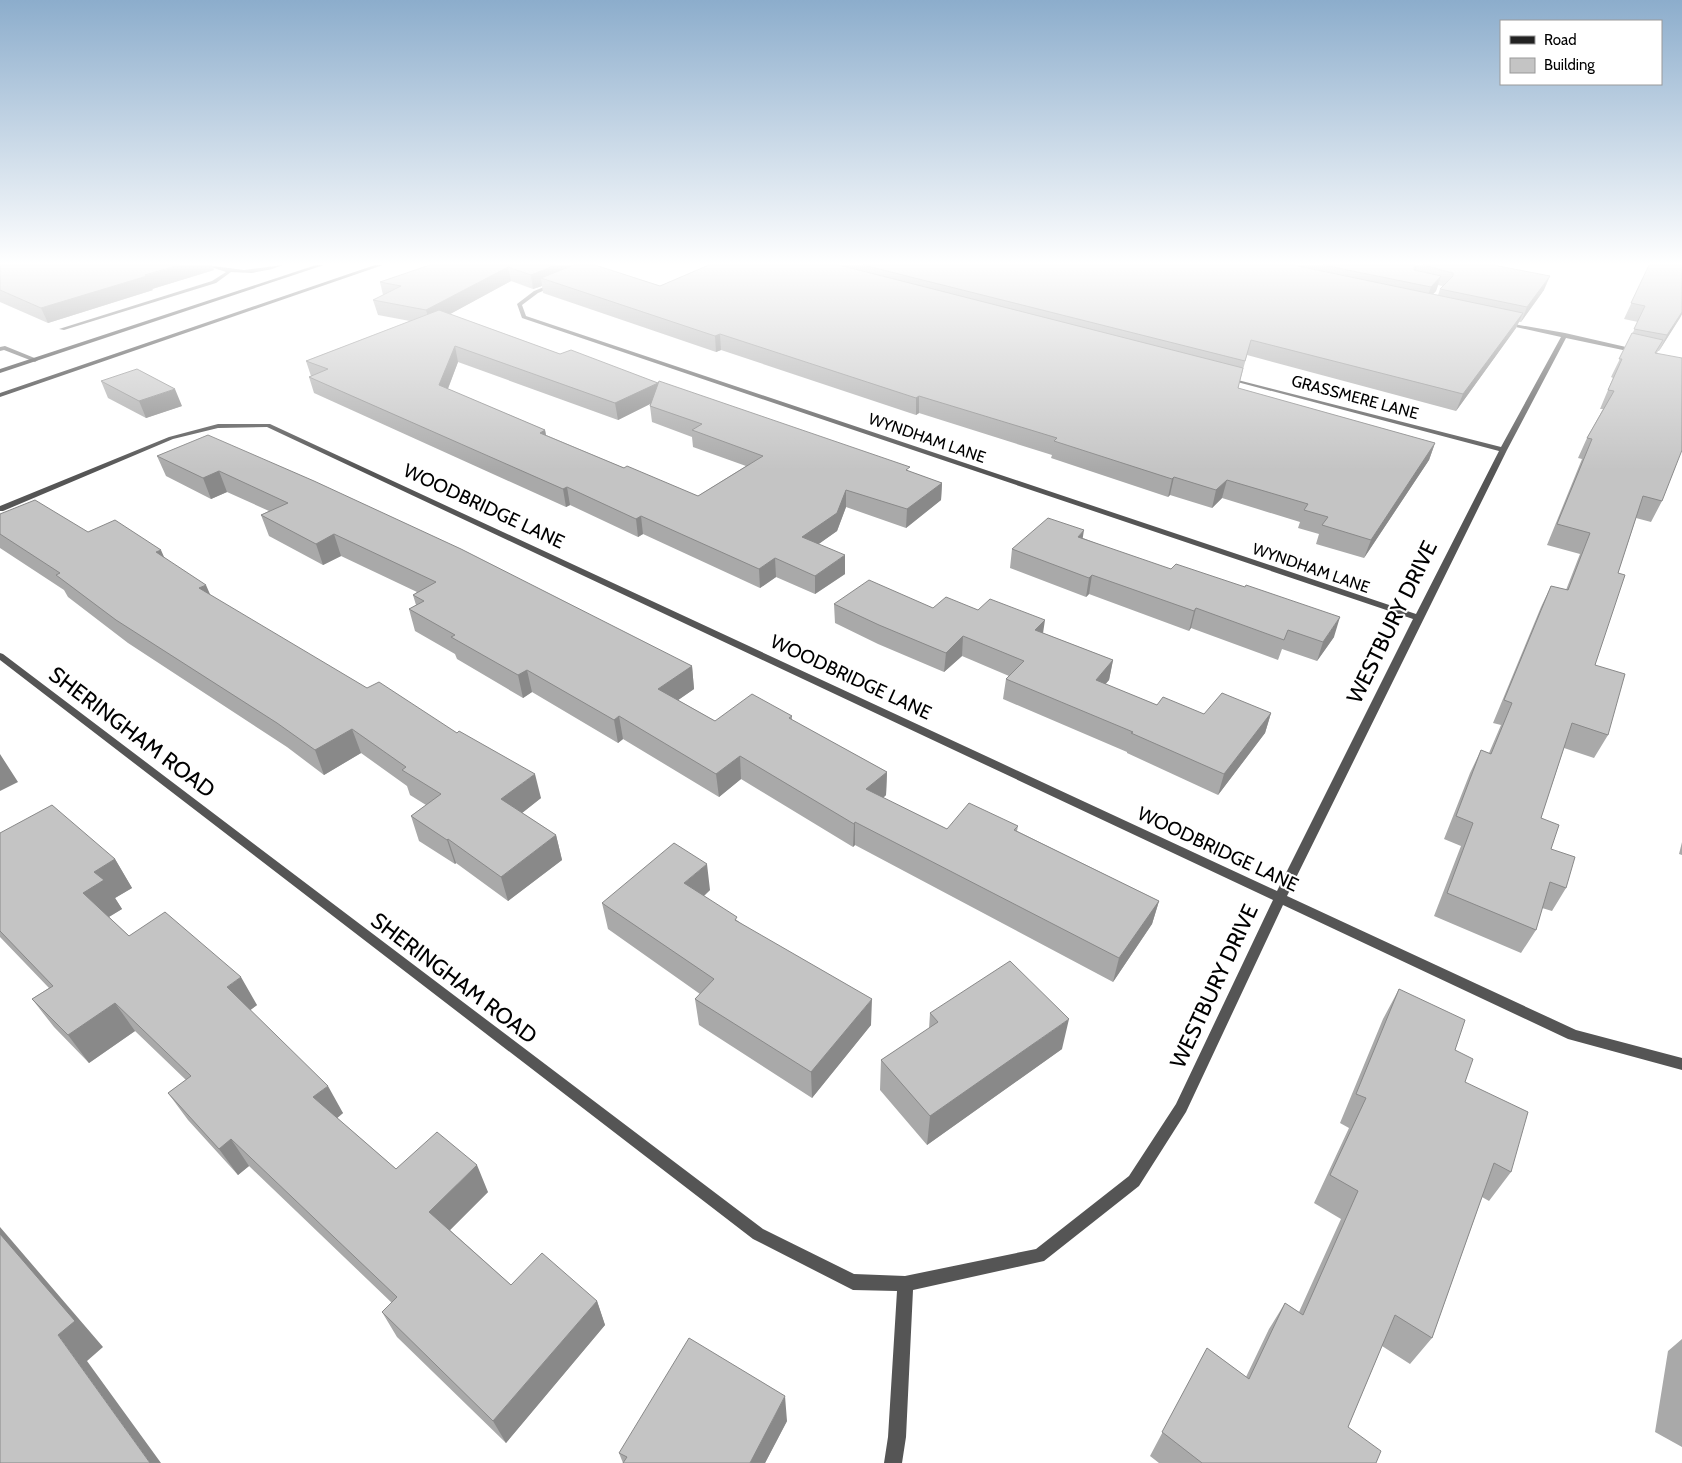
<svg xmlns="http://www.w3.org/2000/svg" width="1682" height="1463" font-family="Cabin,sans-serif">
<rect width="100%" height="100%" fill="#fff"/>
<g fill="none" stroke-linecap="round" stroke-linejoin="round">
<!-- service -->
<path fill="#555" fill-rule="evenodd" d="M 205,265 L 244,270 L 283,265 L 272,269 L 252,273 L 231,272 L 216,283 L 64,330 L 59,329 L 212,281 L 226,272 Z
M 5,346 L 37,359 L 38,360 L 35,362 L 4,350 L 0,351 L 0,347 Z"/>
<!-- minor -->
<path fill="#555" fill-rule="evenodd" d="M 554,283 L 559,284 L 538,293 L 522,305 L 526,316 L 1416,614 L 1499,451 L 1226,379 L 1226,377 L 1501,447 L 1561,337 L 1502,324 L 1502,322 L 1565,333 L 1639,350 L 1639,352 L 1637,353 L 1566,338 L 1507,450 L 1287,896 L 1576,1030 L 1682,1058 L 1682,1070 L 1568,1039 L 1283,905 L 1186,1112 L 1139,1186 L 1044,1261 L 913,1290 L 906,1437 L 902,1463 L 884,1463 L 888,1437 L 897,1291 L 853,1290 L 753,1239 L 0,660 L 0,653 L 3,654 L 763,1229 L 854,1274 L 905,1276 L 1036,1249 L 1129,1176 L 1176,1104 L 1273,900 L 267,427 L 218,428 L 173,439 L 3,511 L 0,511 L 0,506 L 169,437 L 218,424 L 270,424 L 1277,891 L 1413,619 L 522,318 L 517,304 L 534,291 Z"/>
<!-- secondary -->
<path fill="#222" fill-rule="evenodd" d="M 316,265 L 324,265 L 0,373 L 0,369 Z
M 375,265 L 383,265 L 0,397 L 0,393 Z"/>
</g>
<!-- wall -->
<path fill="#a9a9a9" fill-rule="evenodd" d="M 0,265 L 212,265 L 214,270 L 152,289 L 153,290 L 48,323 L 0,302 Z
M 430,265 L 595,265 L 660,286 L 709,265 L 1493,265 L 1544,290 L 1521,322 L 1519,322 L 1516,328 L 1456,411 L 1247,355 L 1238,388 L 1435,443 L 1429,460 L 1364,558 L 1316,544 L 1319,534 L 1298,528 L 1300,522 L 1222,498 L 1212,508 L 1170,495 L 1168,497 L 1051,458 L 1052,455 L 919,413 L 916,415 L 721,350 L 716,352 L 543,293 L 542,286 L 533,289 L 511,281 L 450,314 L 560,354 L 658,383 L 942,483 L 941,500 L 906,528 L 846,507 L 837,531 L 818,544 L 845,574 L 815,594 L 776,577 L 760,588 L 643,534 L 638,537 L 570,505 L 566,507 L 314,393 L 309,377 L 311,376 L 306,361 L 410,321 L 378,315 L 373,300 L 383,295 L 380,282 ZM 1438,285 L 1443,286 L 1440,289 L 1438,295 L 1433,294 L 1436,291 ZM 458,362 L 618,420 L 650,404 L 650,406 L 652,422 L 692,437 L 693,447 L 746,466 L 698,496 L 624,468 L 546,435 L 545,430 L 448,389 Z
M 1649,265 L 1682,265 L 1682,314 L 1659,351 L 1658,351 L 1657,353 L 1662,501 L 1651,522 L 1636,518 L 1618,573 L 1595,665 L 1608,735 L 1594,758 L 1564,748 L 1541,818 L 1551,849 L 1566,888 L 1552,911 L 1542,908 L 1536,930 L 1521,953 L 1434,916 L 1461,846 L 1444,839 L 1470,773 L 1481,750 L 1489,753 L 1501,725 L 1493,723 L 1541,607 L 1551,586 L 1566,590 L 1580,554 L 1547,545 L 1582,459 L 1578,458 L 1587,438 L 1603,409 L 1600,409 L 1613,378 L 1611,377 L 1638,322 L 1624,319 Z
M 101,381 L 182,406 L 146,418 L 108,398 Z
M 208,435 L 692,666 L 694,689 L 678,700 L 715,721 L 792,716 L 792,720 L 887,772 L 886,795 L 883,798 L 947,829 L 1018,826 L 1017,831 L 1159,901 L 1152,924 L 1113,982 L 855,845 L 853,847 L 741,779 L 719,797 L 623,739 L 618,743 L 532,692 L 523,698 L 457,659 L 455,654 L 415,631 L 409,609 L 416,605 L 413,595 L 417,592 L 341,556 L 323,565 L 269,536 L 261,515 L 269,511 L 227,492 L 211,499 L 166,476 L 157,456 Z
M 0,514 L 88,532 L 164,558 L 210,595 L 541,798 L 522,813 L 556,835 L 562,860 L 508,901 L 456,863 L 455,864 L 419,841 L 411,816 L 426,805 L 410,795 L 407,786 L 361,753 L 324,775 L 287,747 L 128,643 L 68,597 L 64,590 L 0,548 Z
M 1083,538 L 1334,637 L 1317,661 L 1282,649 L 1278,660 L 1191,628 L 1189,631 L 1089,594 L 1086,597 L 1010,568 L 1012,549 Z
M 834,604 L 933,608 L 978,610 L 1043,633 L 1113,660 L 1109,680 L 1105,684 L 1157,705 L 1204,714 L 1271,713 L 1265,733 L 1218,795 L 1127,753 L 1127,752 L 1003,699 L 1006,679 L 1009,676 L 962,656 L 944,672 L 878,644 L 835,623 Z
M 0,833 L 115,859 L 132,888 L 115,898 L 122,909 L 109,917 L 129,936 L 257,1005 L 250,1010 L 343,1113 L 337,1118 L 396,1169 L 488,1192 L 450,1230 L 511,1285 L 597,1301 L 605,1325 L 506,1443 L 397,1337 L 382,1312 L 392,1303 L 249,1166 L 238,1175 L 188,1120 L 168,1093 L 186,1080 L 135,1031 L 89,1063 L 54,1027 L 32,999 L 49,988 L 0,937 Z
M 1682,842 L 1682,855 L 1679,854 Z
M 710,890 L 704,896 L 738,921 L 871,1025 L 812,1098 L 699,1025 L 695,999 L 700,994 L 608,929 L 602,903 Z
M 1399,989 L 1455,1050 L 1465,1082 L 1511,1172 L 1489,1201 L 1482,1197 L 1432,1338 L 1410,1364 L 1382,1346 L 1348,1427 L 1376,1463 L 1159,1463 L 1150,1456 L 1207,1348 L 1246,1377 L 1269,1329 L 1285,1303 L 1299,1312 L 1341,1219 L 1314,1203 L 1349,1128 L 1340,1123 L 1383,1019 Z
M 930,1013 L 1062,1049 L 927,1145 L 880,1090 L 881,1060 L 929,1029 Z
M 1682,1339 L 1682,1447 L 1655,1432 L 1668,1351 Z
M 787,1421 L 765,1463 L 623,1463 L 619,1453 Z"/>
<!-- shaded-wall -->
<path fill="#898989" d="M 180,265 L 212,265 L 214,270 L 152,289 L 153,290 L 48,323 L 41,308 Z
M 556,265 L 574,265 L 541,278 L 542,286 L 533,289 L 531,275 Z
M 1416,265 L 1418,265 L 1413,278 L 1414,266 Z
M 508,267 L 511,281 L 430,325 L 426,310 Z
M 1441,276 L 1436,291 L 1425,302 L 1431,287 Z
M 1550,276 L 1544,290 L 1521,322 L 1527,307 Z
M 1682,312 L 1682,314 L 1680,318 L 1659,351 L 1667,335 Z
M 1523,313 L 1516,328 L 1456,411 L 1463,394 Z
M 720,334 L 721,350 L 716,352 L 715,336 Z
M 455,346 L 458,362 L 443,401 L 439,385 Z
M 658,383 L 660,399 L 618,420 L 615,403 Z
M 175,389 L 182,406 L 146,418 L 139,401 Z
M 919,396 L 919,413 L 916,415 L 916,398 Z
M 545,430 L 548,448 L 540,433 Z
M 1435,443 L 1429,460 L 1364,558 L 1371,540 Z
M 219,471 L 227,492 L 211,499 L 203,478 Z
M 1174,477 L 1170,495 L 1168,497 L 1172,479 Z
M 1227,480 L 1222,498 L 1212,508 L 1216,490 Z
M 942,483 L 941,500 L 906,528 L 907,509 Z
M 567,487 L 570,505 L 566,507 L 563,489 Z
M 846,490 L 846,507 L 837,531 L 802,556 L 802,537 Z
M 641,516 L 643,534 L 638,537 L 636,519 Z
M 1084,530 L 1081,549 L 1078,537 Z
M 334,534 L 341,556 L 323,565 L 316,544 Z
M 161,550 L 171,573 L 156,552 Z
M 845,555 L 845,574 L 815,594 L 815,576 Z
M 775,558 L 776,577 L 760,588 L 759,569 Z
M 1092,575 L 1089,594 L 1086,597 L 1089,578 Z
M 206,585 L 216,608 L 199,588 Z
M 1196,608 L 1191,628 L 1189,631 L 1194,611 Z
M 1340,617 L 1334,637 L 1317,661 L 1323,642 Z
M 1045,620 L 1042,640 L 1035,630 Z
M 963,636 L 962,656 L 944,672 L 946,653 Z
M 1113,660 L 1109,680 L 1092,700 L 1096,680 Z
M 692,666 L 694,689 L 661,712 L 658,689 Z
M 527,670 L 532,692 L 523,698 L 518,675 Z
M 1271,713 L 1265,733 L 1218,795 L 1224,774 Z
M 619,716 L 623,739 L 618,743 L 614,720 Z
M 352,729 L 361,753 L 324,775 L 315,750 Z
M 0,754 L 18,782 L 0,791 Z
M 740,756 L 741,779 L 719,797 L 716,774 Z
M 887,772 L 886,795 L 866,813 L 866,789 Z
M 535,774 L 541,798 L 508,824 L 501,799 Z
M 855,822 L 855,845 L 853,847 L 854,824 Z
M 556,835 L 562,860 L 508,901 L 501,877 Z
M 448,839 L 456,863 L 455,864 L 447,840 Z
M 115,859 L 132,888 L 115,898 L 122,909 L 102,921 L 83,893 L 94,872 Z
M 707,864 L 710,890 L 688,910 L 684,883 Z
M 1159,901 L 1152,924 L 1113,982 L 1119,958 Z
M 241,977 L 257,1005 L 244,1015 L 227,987 Z
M 872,999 L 871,1025 L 812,1098 L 811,1072 Z
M 115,1003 L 135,1031 L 89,1063 L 68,1035 Z
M 1069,1019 L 1062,1049 L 927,1145 L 930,1116 Z
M 328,1086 L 343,1113 L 329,1125 L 313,1097 Z
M 231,1139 L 249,1166 L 238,1175 L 219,1149 Z
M 477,1165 L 488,1192 L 442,1238 L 429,1212 Z
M 0,1227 L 103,1347 L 87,1361 L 161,1463 L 150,1463 L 58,1335 L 0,1234 Z
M 597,1301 L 605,1325 L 506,1443 L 493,1421 Z
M 785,1396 L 787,1421 L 765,1463 L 750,1463 Z"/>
<!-- building -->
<path fill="#c4c4c4" stroke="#898989" d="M 0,265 L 179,265 L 145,275 L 147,276 L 41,308 L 0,290 Z
M 430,265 L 556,265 L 531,275 L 508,267 L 426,310 L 373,300 L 401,286 L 380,282 Z
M 574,265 L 595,265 L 660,286 L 709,265 L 839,265 L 1243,368 L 1238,388 L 1435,443 L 1371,540 L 1322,525 L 1328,517 L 1304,510 L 1308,504 L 1227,480 L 1216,490 L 1174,477 L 1172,479 L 1054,441 L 1057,438 L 919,396 L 916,398 L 720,334 L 715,336 L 541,278 Z
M 863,265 L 1293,265 L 1523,313 L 1463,394 L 1251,340 L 1245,361 Z
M 1323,265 L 1416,265 L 1414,266 L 1414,270 L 1441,276 L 1431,287 Z
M 1423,265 L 1493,265 L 1550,276 L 1527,307 L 1440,289 L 1453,276 L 1453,273 Z
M 1649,265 L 1682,265 L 1682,312 L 1667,335 L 1634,329 L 1645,306 L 1631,303 Z
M 439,310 L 560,354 L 571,350 L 658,383 L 615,403 L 455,346 L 439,385 L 545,430 L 540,433 L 624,468 L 627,466 L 698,496 L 763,456 L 692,430 L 702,424 L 650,406 L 659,381 L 910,467 L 906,470 L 942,483 L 907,509 L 846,490 L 837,513 L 802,537 L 845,555 L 815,576 L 775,558 L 759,569 L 641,516 L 636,519 L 567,487 L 563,489 L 309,377 L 328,369 L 306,361 Z
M 1632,333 L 1663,340 L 1655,353 L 1682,358 L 1682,450 L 1662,501 L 1643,496 L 1618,573 L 1625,575 L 1595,665 L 1625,674 L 1608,735 L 1572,723 L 1541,818 L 1559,825 L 1551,849 L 1575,857 L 1566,888 L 1550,882 L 1536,930 L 1447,893 L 1473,823 L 1456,816 L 1481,750 L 1491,754 L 1512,703 L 1504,700 L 1551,586 L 1568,590 L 1590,533 L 1557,524 L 1592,439 L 1587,438 L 1614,391 L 1608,390 L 1622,359 L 1619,359 Z
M 137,369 L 175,389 L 139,401 L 101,381 Z
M 208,435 L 314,481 L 461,549 L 692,666 L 658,689 L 715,721 L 752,694 L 792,716 L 789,718 L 887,772 L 866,789 L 947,829 L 969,803 L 1018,826 L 1014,830 L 1159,901 L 1119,958 L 855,822 L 854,824 L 740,756 L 716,774 L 619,716 L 614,720 L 527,670 L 518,675 L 451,637 L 455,635 L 409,609 L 424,601 L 413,595 L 436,582 L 334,534 L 316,544 L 261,515 L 288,503 L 219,471 L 203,478 L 157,456 Z
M 35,500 L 88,532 L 115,520 L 161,550 L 156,552 L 206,585 L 199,588 L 367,688 L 379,682 L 457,733 L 459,731 L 535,774 L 501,799 L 556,835 L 501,877 L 448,839 L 447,840 L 411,816 L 441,794 L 402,770 L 406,767 L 352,729 L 315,750 L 277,723 L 116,620 L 56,575 L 60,573 L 0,534 L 0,514 Z
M 1048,518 L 1084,530 L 1078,537 L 1171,569 L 1176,564 L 1245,587 L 1246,585 L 1340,617 L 1323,642 L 1288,630 L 1284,640 L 1196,608 L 1194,611 L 1092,575 L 1089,578 L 1012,549 Z
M 869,580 L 933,608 L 946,597 L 978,610 L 990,599 L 1045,620 L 1035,630 L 1113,660 L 1096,680 L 1157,705 L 1163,697 L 1204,714 L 1222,693 L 1271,713 L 1224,774 L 1131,733 L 1133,732 L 1006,679 L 1024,661 L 963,636 L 946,653 L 879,625 L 834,604 Z
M 52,805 L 115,859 L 94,872 L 104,880 L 83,893 L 129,936 L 165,912 L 241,977 L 227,987 L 328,1086 L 313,1097 L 396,1169 L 437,1132 L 477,1165 L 429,1212 L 511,1285 L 542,1253 L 597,1301 L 493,1421 L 382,1312 L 397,1297 L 231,1139 L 219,1149 L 168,1093 L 191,1076 L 115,1003 L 68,1035 L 32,999 L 53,986 L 0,931 L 0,833 Z
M 674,843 L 707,864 L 684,883 L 737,917 L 735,920 L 872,999 L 811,1072 L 695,999 L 714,979 L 602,903 Z
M 1010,961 L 1069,1019 L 930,1116 L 881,1060 L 938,1022 L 930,1013 Z
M 1399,989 L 1465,1020 L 1455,1050 L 1473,1059 L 1465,1082 L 1528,1112 L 1511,1172 L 1494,1163 L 1432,1338 L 1395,1315 L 1348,1427 L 1381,1451 L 1376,1463 L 1202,1463 L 1162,1432 L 1207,1348 L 1249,1379 L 1285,1303 L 1303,1315 L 1358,1191 L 1330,1175 L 1366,1098 L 1356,1094 Z
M 0,1234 L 75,1321 L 58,1335 L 150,1463 L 0,1463 Z
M 689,1338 L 785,1396 L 750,1463 L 623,1463 L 627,1457 L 619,1453 Z"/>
<!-- sky -->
<linearGradient id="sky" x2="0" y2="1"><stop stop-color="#8cadcc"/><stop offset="0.56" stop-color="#fff"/><stop offset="1" stop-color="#fff" stop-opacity="0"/></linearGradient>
<rect width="1682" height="470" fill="url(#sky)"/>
<g text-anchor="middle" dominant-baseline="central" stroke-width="4" stroke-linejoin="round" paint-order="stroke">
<!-- far-street labels -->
<g font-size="16" fill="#000" stroke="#fff">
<text transform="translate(1355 397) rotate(15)">GRASSMERE LANE</text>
<text transform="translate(927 438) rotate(19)">WYNDHAM LANE</text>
<text transform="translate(1311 568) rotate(19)">WYNDHAM LANE</text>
</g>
<!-- street labels -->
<g font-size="19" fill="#000" stroke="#fff">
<text transform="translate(484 506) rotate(25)">WOODBRIDGE LANE</text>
<text transform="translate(851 677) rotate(25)">WOODBRIDGE LANE</text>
<text transform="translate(1218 849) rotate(25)">WOODBRIDGE LANE</text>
</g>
<!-- near-street labels -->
<g font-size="22" fill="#000" stroke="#fff">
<text transform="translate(1392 622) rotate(-64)">WESTBURY DRIVE</text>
<text transform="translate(132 732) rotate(37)">SHERINGHAM ROAD</text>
<text transform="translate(454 978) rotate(37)">SHERINGHAM ROAD</text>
<text transform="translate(1214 986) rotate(-65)">WESTBURY DRIVE</text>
</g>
</g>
<!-- legend -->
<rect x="1500" y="20" width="162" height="65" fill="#ffffff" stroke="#999999"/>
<rect x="1510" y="36" width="25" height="8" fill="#222222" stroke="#999999"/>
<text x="1544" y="45" font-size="15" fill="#000000">Road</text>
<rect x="1510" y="58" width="25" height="15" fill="#c4c4c4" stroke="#999999"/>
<text x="1544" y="70" font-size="15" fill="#000000">Building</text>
</svg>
